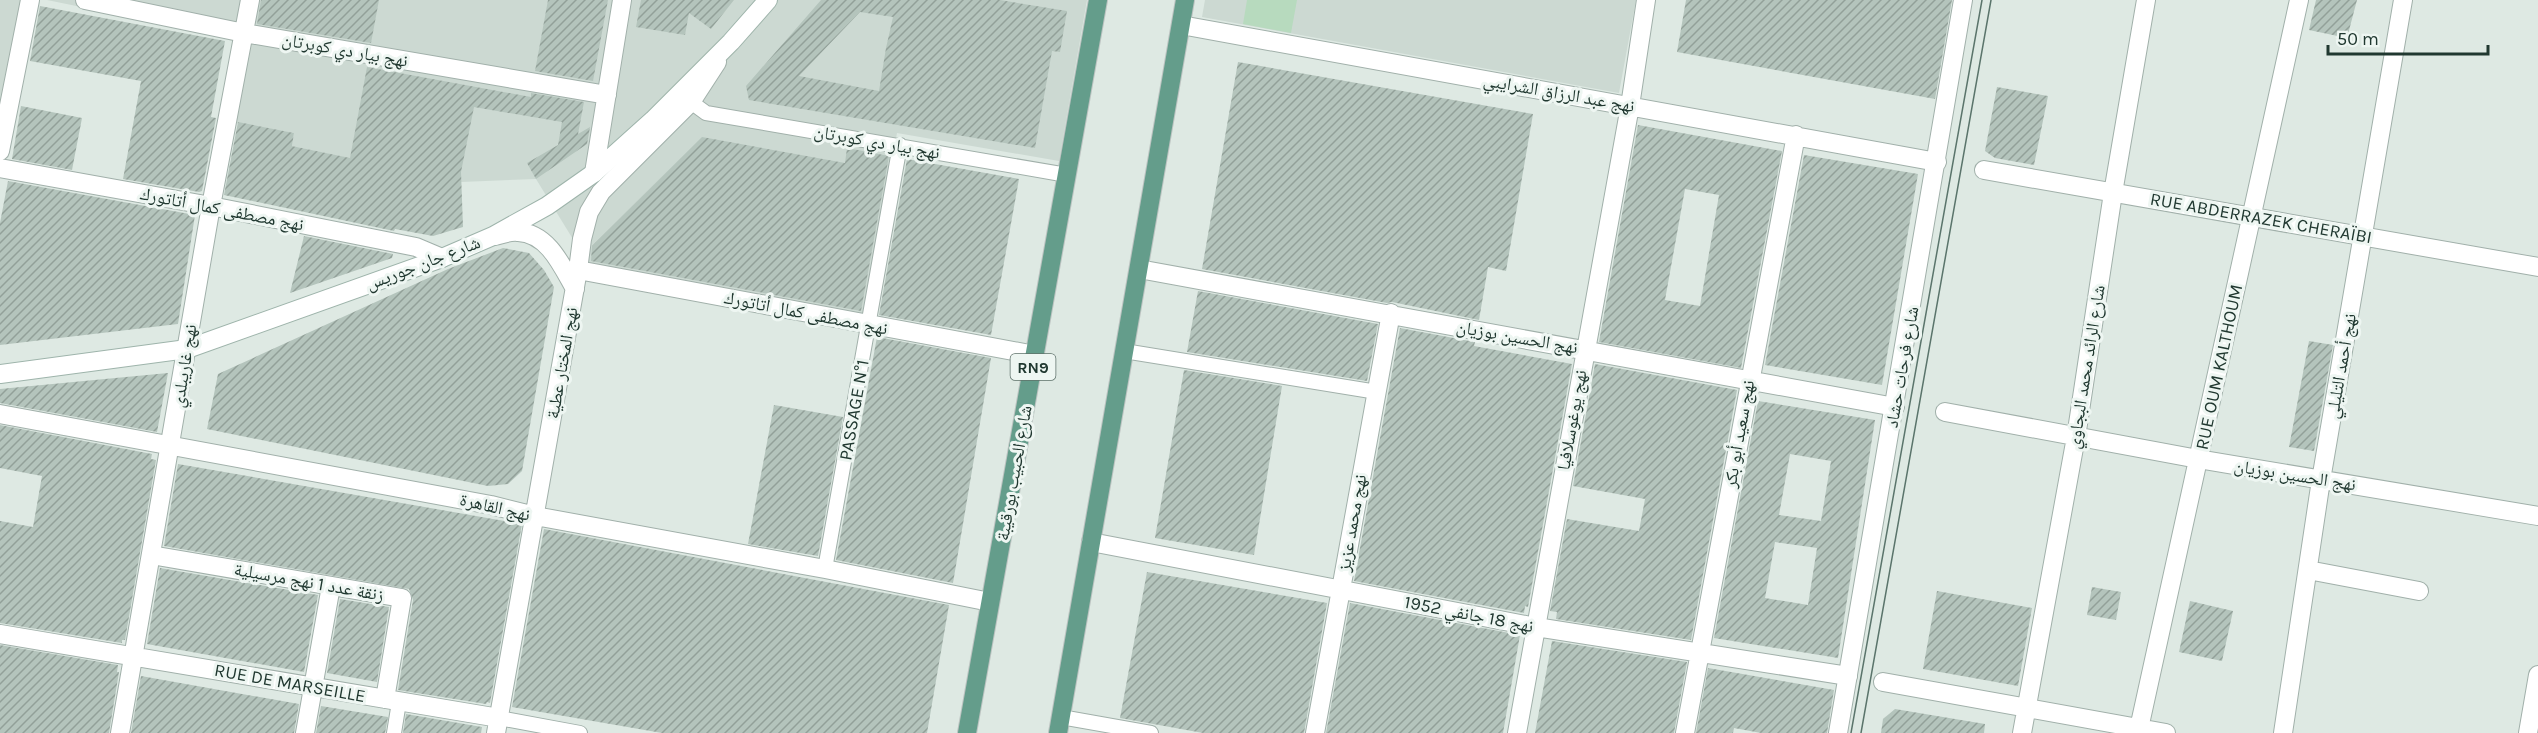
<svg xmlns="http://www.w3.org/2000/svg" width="2538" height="733" font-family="Karla,'Noto Naskh Arabic',sans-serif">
<defs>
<pattern id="building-hatch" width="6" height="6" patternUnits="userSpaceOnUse" patternTransform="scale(1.5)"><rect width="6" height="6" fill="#b4c4bc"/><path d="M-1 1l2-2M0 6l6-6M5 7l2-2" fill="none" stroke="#92a099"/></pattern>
</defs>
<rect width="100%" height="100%" fill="#dee9e3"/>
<!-- built -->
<path fill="#ccd9d2" d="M 0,0 L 22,0 L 0,111 Z
M 47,0 L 1087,0 L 1059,161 L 897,133 L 864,316 L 587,262 L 536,179 L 461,182 L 292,146 L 294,133 L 219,120 L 233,38 Z
M 1205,0 L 1636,0 L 1619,93 L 1202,17 Z"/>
<!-- grass -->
<path fill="#b7dabe" d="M 1247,0 L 1297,0 L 1291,33 L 1243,24 Z"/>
<!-- building -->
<path fill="url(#building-hatch)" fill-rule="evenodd" d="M 261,0 L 379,0 L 371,43 L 257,24 Z
M 548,0 L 608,0 L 593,81 L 535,71 Z
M 641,0 L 734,0 L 711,29 L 689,13 L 685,35 L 636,27 Z
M 821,0 L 1000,0 L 1067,11 L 1060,52 L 1052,51 L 1035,148 L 749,100 L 746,86 ZM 860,12 L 893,17 L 886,48 L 879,91 L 799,76 Z
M 1686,0 L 1952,0 L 1935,99 L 1677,52 Z
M 2316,0 L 2357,0 L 2347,38 L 2309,30 Z
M 40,6 L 225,41 L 211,117 L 216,118 L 202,191 L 199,192 L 123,179 L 141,81 L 30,61 Z
M 1238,62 L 1533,114 L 1506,271 L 1488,267 L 1479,320 L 1392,302 L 1387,303 L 1202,269 Z
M 367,67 L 531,97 L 531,93 L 584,102 L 578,134 L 590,127 L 587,144 L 536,179 L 527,163 L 558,145 L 562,122 L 474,107 L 461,172 L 463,227 L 433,236 L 395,229 L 394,231 L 224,195 L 238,122 L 294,133 L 292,146 L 350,158 Z
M 1997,87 L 2048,96 L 2034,165 L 1995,158 L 1985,151 Z
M 21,106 L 82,118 L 72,170 L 12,159 Z
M 1638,125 L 1782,151 L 1741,368 L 1599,342 ZM 1685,189 L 1719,195 L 1700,306 L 1665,300 Z
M 702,137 L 845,163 L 847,148 L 889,156 L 861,311 L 591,261 L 592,246 Z
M 1804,155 L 1918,174 L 1882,385 L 1765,365 Z
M 907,159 L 1019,179 L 991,335 L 879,315 Z
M 8,181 L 195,215 L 178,324 L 0,345 L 0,223 Z
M 304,236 L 393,254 L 392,258 L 290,293 Z
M 503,248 L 529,253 L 544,270 L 554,287 L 522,471 L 508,484 L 488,486 L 207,429 L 218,374 L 448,269 Z
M 1198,291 L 1378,324 L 1367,381 L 1187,352 Z
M 1400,328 L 1475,342 L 1474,346 L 1572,364 L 1528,607 L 1525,606 L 1524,613 L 1354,581 Z
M 877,337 L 991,358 L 953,583 L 836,560 Z
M 2309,341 L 2333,345 L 2314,451 L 2289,447 Z
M 1595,364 L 1737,390 L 1691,640 L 1556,619 L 1557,612 L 1550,611 L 1567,519 L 1639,531 L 1645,499 L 1573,486 Z
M 1184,370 L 1282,386 L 1254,555 L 1155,538 Z
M 168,373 L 157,432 L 0,403 L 0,389 Z
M 1758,401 L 1875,420 L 1838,658 L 1714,638 ZM 1790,454 L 1831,461 L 1821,521 L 1779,515 ZM 1775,542 L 1817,548 L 1808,605 L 1765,598 Z
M 774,405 L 843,417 L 818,556 L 748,544 Z
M 0,425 L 152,454 L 151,459 L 156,460 L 125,640 L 122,640 L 122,643 L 0,623 L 0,521 L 33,527 L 42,476 L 0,468 Z
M 178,464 L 522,524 L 490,703 L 487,702 L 486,704 L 398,690 L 413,600 L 409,589 L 164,546 Z
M 544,529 L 949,605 L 927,733 L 662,733 L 512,707 Z
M 160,568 L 318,595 L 304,672 L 147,644 Z
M 1147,572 L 1327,603 L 1304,733 L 1203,733 L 1120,718 Z
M 2092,587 L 2121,592 L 2116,620 L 2087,615 Z
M 1937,591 L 2032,608 L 2018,686 L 1923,669 Z
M 340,599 L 389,607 L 377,682 L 327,673 Z
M 2190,601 L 2233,611 L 2222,661 L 2179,652 Z
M 1350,603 L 1520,635 L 1503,733 L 1326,733 Z
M 1552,641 L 1687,662 L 1674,733 L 1535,733 Z
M 0,645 L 118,665 L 117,672 L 119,672 L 109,733 L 0,733 Z
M 1708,668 L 1834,690 L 1827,733 L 1761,733 L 1734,728 L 1733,733 L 1696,733 Z
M 141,676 L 299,704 L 294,733 L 131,733 Z
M 321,706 L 388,717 L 385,733 L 316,733 Z
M 1895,709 L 1985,724 L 1984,733 L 1881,733 L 1883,719 Z
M 406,714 L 482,727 L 481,733 L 403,733 Z"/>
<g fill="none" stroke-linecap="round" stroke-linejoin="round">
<defs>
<path id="pedestrian" d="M 691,102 L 706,113 L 1067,175
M 1124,351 L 1377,392
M 825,569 L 900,145
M 1061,717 L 1151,733
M 499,718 L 580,733
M 394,733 L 399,702"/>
<path id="minor" d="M 85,0 L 244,33 L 607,95
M 1181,25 L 1937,162
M 0,151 L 30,0
M 0,168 L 211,206 L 416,247 L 442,258
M 1984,170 L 2538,267
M 594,173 L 622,0
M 495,236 C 502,234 510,231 518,232 C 548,233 562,266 575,289
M 1139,269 L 1895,407
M 578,270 L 1035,355
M 1945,412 L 2198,459 L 2538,516
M 0,414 L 491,505 L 535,516 L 825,569 L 990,602
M 1091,542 L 1536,627 L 1848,676
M 151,555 L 402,598 L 385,699
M 2308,570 L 2419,591
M 0,634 L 499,718
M 1883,682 L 2166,733
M 120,733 L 211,206 L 250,0
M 305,733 L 331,586
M 496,733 L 578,270 L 582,239 L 589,212 L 601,192 L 691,102 L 717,62
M 1315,733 L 1391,313
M 1517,733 L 1630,106 L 1646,0
M 1685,733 L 1796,135
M 2022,733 L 2076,437 L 2113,193 L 2146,0
M 2138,733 L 2299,0
M 2283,733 L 2321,480 L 2403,0"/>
<path id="tertiary" d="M 1838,733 L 1963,0
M 2528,733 L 2538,675"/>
<path id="secondary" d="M 0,374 L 187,349 L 442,258 L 493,236 L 547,206 L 594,173 L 653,120 L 731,42 L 768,0"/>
<path id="primary" d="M 967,733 L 1098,0
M 1058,733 L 1185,0"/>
</defs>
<!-- pedestrian casing -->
<use href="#pedestrian" stroke="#a1b0aa" stroke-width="16"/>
<!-- minor casing -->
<use href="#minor" stroke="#a1b0aa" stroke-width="20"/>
<!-- tertiary casing -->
<use href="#tertiary" stroke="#a1b0aa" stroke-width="20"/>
<!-- secondary casing -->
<use href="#secondary" stroke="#9eb4ab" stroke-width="20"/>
<!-- primary casing -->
<use href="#primary" stroke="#bcc3c1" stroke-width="20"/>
<!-- pedestrian -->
<use href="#pedestrian" stroke="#fff" stroke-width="14"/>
<!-- minor -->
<use href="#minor" stroke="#fff" stroke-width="18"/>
<!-- tertiary -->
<use href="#tertiary" stroke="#fff" stroke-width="18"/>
<!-- secondary -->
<use href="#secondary" stroke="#fff" stroke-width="18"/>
<!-- primary -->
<use href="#primary" stroke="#649d8b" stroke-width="18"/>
<!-- tram -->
<path stroke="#5a746b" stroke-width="1.5" d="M 1851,733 L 1982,0
M 1861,733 L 1991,0"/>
</g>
<g text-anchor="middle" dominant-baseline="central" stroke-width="6" stroke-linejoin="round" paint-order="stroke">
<!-- shield labels -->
<rect fill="#eef6f2" stroke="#5e716a" stroke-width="1.5" x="1010.5" y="354" width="45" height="26" rx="4.5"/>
<g font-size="16" font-weight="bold" fill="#203830">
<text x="1033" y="367">RN9</text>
</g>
<!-- street labels -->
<g font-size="18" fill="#203830" stroke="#eef6f2">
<text transform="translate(345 50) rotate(10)">نهج بيار دي كوبرتان</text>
<text transform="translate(1559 93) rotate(10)">نهج عبد الرزاق الشرايبي</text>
<text transform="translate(877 142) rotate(10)">نهج بيار دي كوبرتان</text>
<text transform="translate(222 209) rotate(11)">نهج مصطفى كمال أتاتورك</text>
<text transform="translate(2261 218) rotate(10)">RUE ABDERRAZEK CHERAÏBI</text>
<text transform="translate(423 263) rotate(-21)">شارع جان جوريس</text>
<text transform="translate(806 313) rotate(11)">نهج مصطفى كمال أتاتورك</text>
<text transform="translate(1517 337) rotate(10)">نهج الحسين بوزيان</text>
<text transform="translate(562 363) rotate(-80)">نهج المختار عطية</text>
<text transform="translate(184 366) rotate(-81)">نهج غاريبلدي</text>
<text transform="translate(2341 366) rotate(-80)">نهج أحمد التليلي</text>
<text transform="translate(1902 367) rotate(-80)">شارع فرحات حشاد</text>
<text transform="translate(2086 367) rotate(-81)">شارع الرائد محمد البجاوي</text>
<text transform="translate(2219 367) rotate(-78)">RUE OUM KALTHOUM</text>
<text transform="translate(854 410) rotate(-80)">PASSAGE N°1</text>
<text transform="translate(1572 420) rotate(-80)">نهج يوغوسلافيا</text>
<text transform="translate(1739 434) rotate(-80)">نهج سعيد أبو بكر</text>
<text transform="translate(1014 473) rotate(-80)">شارع الحبيب بورقيبة</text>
<text transform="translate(2295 475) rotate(9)">نهج الحسين بوزيان</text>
<text transform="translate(495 507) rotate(13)">نهج القاهرة</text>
<text transform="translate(1352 523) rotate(-80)">نهج محمد عزيز</text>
<text transform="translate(309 582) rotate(10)">زنقة عدد 1 نهج مرسيلية</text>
<text transform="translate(1469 614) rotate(11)">نهج 18 جانفي 1952</text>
<text transform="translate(290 683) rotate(10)">RUE DE MARSEILLE</text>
</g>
</g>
<!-- scale -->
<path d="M2328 45v9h160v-9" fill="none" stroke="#203830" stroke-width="3"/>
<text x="2337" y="45" font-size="18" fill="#203830" stroke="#eef6f2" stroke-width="4.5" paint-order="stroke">50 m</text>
</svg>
